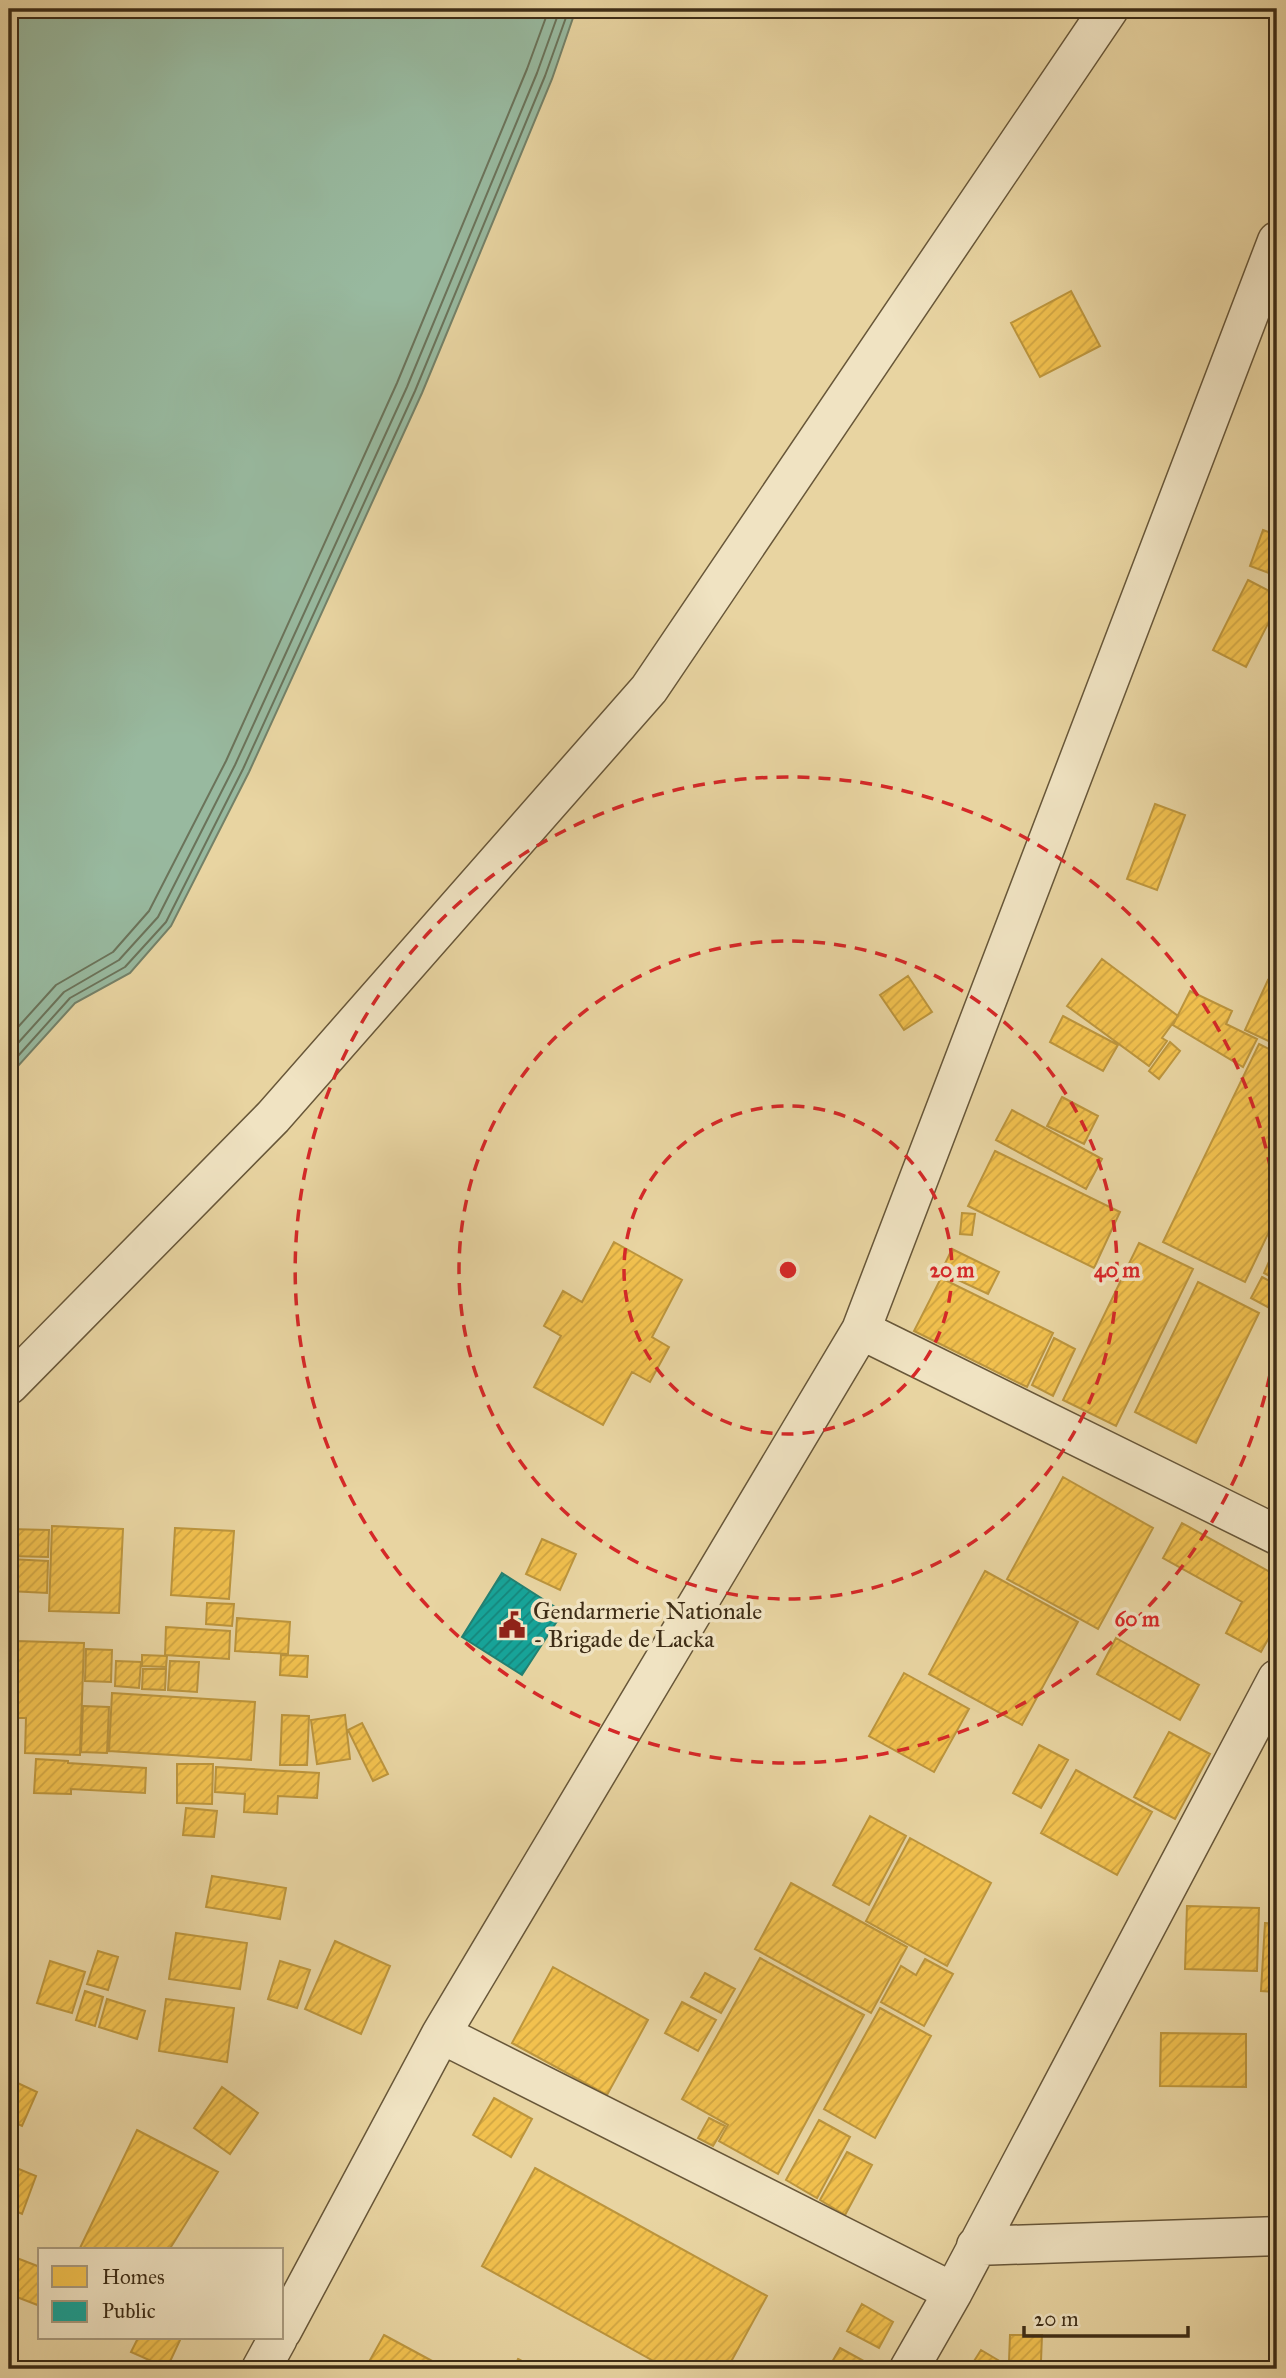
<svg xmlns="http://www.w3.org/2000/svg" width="1286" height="2378" font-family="'IM FELL Great Primer',serif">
<defs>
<pattern id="homes-hatch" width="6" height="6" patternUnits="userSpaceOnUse" patternTransform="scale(1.75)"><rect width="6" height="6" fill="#f2c14e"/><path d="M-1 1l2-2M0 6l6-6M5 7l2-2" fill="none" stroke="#d1a643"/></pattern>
<pattern id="public-hatch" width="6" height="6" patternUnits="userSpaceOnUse" patternTransform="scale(1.75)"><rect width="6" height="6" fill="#17a398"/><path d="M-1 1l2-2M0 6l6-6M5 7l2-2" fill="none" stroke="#16857b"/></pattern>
</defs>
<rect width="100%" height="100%" fill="#e8d4a1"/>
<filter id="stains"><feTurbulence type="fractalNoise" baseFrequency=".00286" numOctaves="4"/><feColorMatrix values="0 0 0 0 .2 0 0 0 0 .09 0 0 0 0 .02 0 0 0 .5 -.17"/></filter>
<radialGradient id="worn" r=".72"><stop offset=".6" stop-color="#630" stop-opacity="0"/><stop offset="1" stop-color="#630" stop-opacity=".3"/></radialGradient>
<!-- water -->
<path fill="#98b99f" stroke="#748168" stroke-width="2" d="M 9,9 L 576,9 L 552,79 L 422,393 L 249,772 L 171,926 L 130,973 L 75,1003 L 9,1076 Z"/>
<!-- homes -->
<path fill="url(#homes-hatch)" stroke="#bc953d" stroke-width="2" d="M 1071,291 L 1100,346 L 1040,377 L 1011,323 Z
M 1263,530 L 1277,535 L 1277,576 L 1250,566 Z
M 1248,580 L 1277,595 L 1277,606 L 1246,667 L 1213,650 Z
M 1155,804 L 1185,815 L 1157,890 L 1127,879 Z
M 1102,959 L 1178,1016 L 1162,1038 L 1167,1041 L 1149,1066 L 1067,1006 Z
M 908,976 L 932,1012 L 904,1030 L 880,995 Z
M 1268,980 L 1277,985 L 1277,1045 L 1245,1030 Z
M 1190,991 L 1232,1011 L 1226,1024 L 1257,1039 L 1243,1067 L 1173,1025 Z
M 1063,1016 L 1118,1045 L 1103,1071 L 1050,1042 Z
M 1170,1042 L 1180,1051 L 1159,1079 L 1149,1071 Z
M 1259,1044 L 1277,1053 L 1277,1215 L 1245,1282 L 1163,1242 Z
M 1062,1097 L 1098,1116 L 1084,1144 L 1047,1126 Z
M 1012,1110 L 1102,1159 L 1086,1189 L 996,1140 Z
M 995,1151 L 1120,1212 L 1094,1268 L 968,1206 Z
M 962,1213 L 975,1214 L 972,1235 L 960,1234 Z
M 614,1242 L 682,1280 L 652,1337 L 669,1347 L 650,1382 L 632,1372 L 603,1425 L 534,1387 L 561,1336 L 544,1326 L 563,1291 L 582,1302 Z
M 1139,1243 L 1193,1269 L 1116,1426 L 1063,1400 Z
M 1275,1248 L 1277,1249 L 1277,1280 L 1264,1273 Z
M 952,1249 L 999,1272 L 988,1294 L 941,1272 Z
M 1262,1277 L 1277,1285 L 1277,1312 L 1251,1298 Z
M 941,1278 L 1053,1333 L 1027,1387 L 914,1331 Z
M 1198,1282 L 1259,1313 L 1196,1443 L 1135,1412 Z
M 1054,1338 L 1075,1349 L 1053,1396 L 1032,1385 Z
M 1063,1477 L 1153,1528 L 1098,1629 L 1007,1579 Z
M 1182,1523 L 1277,1576 L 1277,1623 L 1261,1652 L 1226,1633 L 1242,1602 L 1163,1558 Z
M 52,1526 L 123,1529 L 119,1613 L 49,1611 Z
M 175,1528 L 234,1531 L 229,1599 L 171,1595 Z
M 9,1529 L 49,1530 L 48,1557 L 9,1556 Z
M 542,1539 L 576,1554 L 560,1590 L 526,1574 Z
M 9,1559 L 48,1561 L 47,1593 L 9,1591 Z
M 985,1571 L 1078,1622 L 1022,1725 L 929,1674 Z
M 207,1603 L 234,1604 L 232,1626 L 206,1624 Z
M 237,1618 L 290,1622 L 288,1654 L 235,1651 Z
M 166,1627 L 230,1631 L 229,1659 L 165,1655 Z
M 9,1636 L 13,1636 L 10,1726 L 9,1726 Z
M 1116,1638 L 1199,1685 L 1180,1720 L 1097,1674 Z
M 16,1641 L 84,1643 L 80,1755 L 25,1753 L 26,1718 L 14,1718 Z
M 86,1649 L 112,1650 L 111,1682 L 85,1681 Z
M 142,1655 L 167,1656 L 166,1667 L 142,1666 Z
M 281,1655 L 308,1656 L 307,1677 L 280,1675 Z
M 116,1661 L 141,1662 L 139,1688 L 115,1686 Z
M 170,1661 L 199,1662 L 197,1692 L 168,1690 Z
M 143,1669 L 166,1669 L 165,1690 L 142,1689 Z
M 904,1673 L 969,1709 L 934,1772 L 869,1736 Z
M 112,1693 L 255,1702 L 251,1760 L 109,1751 Z
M 83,1706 L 109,1707 L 107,1753 L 81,1752 Z
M 282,1715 L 309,1716 L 307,1765 L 280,1765 Z
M 345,1715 L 350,1759 L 317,1764 L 311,1720 Z
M 362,1723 L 388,1774 L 373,1781 L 348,1730 Z
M 1169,1732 L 1210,1754 L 1175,1819 L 1134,1797 Z
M 1039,1745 L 1068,1760 L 1041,1808 L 1013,1793 Z
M 36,1759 L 68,1761 L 68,1763 L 146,1768 L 145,1793 L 71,1789 L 71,1794 L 34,1793 Z
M 177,1764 L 213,1764 L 212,1804 L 177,1803 Z
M 216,1767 L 319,1773 L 317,1798 L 278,1796 L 277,1814 L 244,1812 L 245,1794 L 215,1792 Z
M 1076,1770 L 1152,1812 L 1117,1875 L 1041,1833 Z
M 186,1808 L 217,1811 L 214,1837 L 183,1835 Z
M 870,1816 L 906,1836 L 869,1905 L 833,1885 Z
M 910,1838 L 991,1883 L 947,1966 L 866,1921 Z
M 212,1876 L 286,1888 L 280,1919 L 206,1907 Z
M 791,1883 L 907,1947 L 871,2013 L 755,1949 Z
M 1187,1906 L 1259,1908 L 1257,1971 L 1185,1969 Z
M 1265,1923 L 1277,1924 L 1277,1992 L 1261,1991 Z
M 176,1933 L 247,1943 L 240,1989 L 169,1979 Z
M 335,1941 L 390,1966 L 361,2034 L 305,2009 Z
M 98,1951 L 118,1957 L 108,1990 L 87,1984 Z
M 760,1958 L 864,2015 L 778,2174 L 719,2141 L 728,2125 L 682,2099 Z
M 925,1959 L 953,1974 L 924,2026 L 881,2002 L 901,1966 L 916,1975 Z
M 50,1961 L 85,1972 L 72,2013 L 37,2003 Z
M 280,1961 L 310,1970 L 297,2008 L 268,1999 Z
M 553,1967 L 648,2020 L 607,2095 L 512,2043 Z
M 705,1973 L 735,1989 L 721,2013 L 691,1997 Z
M 85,1991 L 103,1997 L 95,2026 L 76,2020 Z
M 107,1999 L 145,2011 L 137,2039 L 99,2027 Z
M 166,1999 L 234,2008 L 227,2062 L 159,2051 Z
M 682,2002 L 716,2020 L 698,2051 L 665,2033 Z
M 880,2008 L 931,2036 L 875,2138 L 824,2109 Z
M 1161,2033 L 1246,2034 L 1246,2087 L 1160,2086 Z
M 9,2079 L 37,2092 L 22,2126 L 9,2120 Z
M 222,2087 L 258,2113 L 230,2154 L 194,2128 Z
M 494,2098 L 532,2119 L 511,2157 L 473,2135 Z
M 709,2118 L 725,2126 L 713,2146 L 698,2138 Z
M 819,2120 L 850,2137 L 817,2198 L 786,2180 Z
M 137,2130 L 218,2172 L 169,2250 L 79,2250 Z
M 847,2152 L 872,2165 L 845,2215 L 820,2200 Z
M 9,2165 L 36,2176 L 22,2214 L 9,2208 Z
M 535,2168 L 767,2296 L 727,2369 L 668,2369 L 482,2266 Z
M 9,2255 L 40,2267 L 40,2306 L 9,2294 Z
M 862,2304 L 893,2322 L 879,2348 L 847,2331 Z
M 384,2335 L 447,2369 L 365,2369 Z
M 1010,2335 L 1042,2335 L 1041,2361 L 1009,2361 Z
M 138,2338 L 181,2338 L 167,2368 L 131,2352 Z
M 840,2348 L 871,2365 L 869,2369 L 828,2369 Z
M 981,2350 L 1013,2369 L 969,2369 Z
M 518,2359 L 537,2369 L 513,2369 Z"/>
<!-- public -->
<path fill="url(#public-hatch)" stroke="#238071" stroke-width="2" d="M 502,1573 L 563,1612 L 522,1675 L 462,1637 Z"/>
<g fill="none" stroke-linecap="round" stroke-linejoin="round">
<!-- shore -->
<path stroke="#6b735a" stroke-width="2" d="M 9,1037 L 56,985 L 113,952 L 149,911 L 226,761 L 397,383 L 527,69 L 549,9
M 9,1053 L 64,992 L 119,960 L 158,917 L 235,765 L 407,387 L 537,73 L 560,9
M 9,1066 L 70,998 L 125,967 L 166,922 L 243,769 L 415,391 L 545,76 L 569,9"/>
<defs>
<path id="street" d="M 861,1330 L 1277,1535
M 9,1385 L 273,1117 L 649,689 L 1109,9
M 441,2034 L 953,2292
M 976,2246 L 1277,2236
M 282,2331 L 441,2034 L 861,1330 L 1277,241
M 261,2369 L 278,2338
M 909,2369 L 953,2292 L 1277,1679"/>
</defs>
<!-- street casing -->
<use href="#street" stroke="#685739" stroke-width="41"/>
<!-- street -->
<use href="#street" stroke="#f0e3c2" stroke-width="38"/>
</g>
<!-- distance rings -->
<g fill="none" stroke="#d62828" stroke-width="3.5" stroke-dasharray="12 9">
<circle cx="788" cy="1270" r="164"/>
<circle cx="788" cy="1270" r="329"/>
<path d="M1277 1334A493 493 0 1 1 1277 1206"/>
</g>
<!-- icons -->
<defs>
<symbol id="civic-bare" viewBox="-9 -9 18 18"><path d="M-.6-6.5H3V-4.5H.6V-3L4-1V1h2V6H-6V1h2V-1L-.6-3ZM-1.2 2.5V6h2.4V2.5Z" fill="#8f2418" stroke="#f0e3c2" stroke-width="2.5" paint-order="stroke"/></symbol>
</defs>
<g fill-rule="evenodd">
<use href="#civic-bare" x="493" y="1606" width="38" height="38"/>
</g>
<g text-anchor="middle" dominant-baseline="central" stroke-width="7" stroke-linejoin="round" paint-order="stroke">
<!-- poi labels -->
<g font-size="24" fill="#3e2d16" stroke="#f0e3c2" text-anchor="start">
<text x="533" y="1611">Gendarmerie Nationale<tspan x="533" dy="28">- Brigade de Lacka</tspan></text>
</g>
</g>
<circle cx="788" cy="1270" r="10" fill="#d62828" stroke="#f0e3c2" stroke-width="3.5"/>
<g font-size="21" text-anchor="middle" font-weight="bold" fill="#d62828" stroke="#f0e3c2" stroke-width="7" stroke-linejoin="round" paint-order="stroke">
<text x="952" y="1277">20 m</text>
<text x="1117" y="1277">40 m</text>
<text x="1137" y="1626">60 m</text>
</g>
<!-- margin -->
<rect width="1286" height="2378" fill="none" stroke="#e8d4a1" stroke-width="35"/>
<rect x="10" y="10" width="1265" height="2357" fill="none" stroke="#3e2d16" stroke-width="3.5"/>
<rect x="18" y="18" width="1251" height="2343" fill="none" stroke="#3e2d16" stroke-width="2"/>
<!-- legend -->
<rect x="38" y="2248" width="245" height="91" fill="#f0e3c2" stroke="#a99a7d" stroke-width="2"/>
<rect x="52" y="2266" width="35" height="21" fill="#f2c14e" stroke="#a99a7d" stroke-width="2"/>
<text x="102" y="2284" font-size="21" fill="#3e2d16">Homes</text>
<rect x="52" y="2301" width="35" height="21" fill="#17a398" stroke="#a99a7d" stroke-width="2"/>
<text x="102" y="2318" font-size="21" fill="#3e2d16">Public</text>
<!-- scale -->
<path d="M1024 2326v10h164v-10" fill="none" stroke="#3e2d16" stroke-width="3.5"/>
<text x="1034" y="2326" font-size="21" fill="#3e2d16" stroke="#f0e3c2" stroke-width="5" paint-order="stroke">20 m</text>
<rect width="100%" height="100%" filter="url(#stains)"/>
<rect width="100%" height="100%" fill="url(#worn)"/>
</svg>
